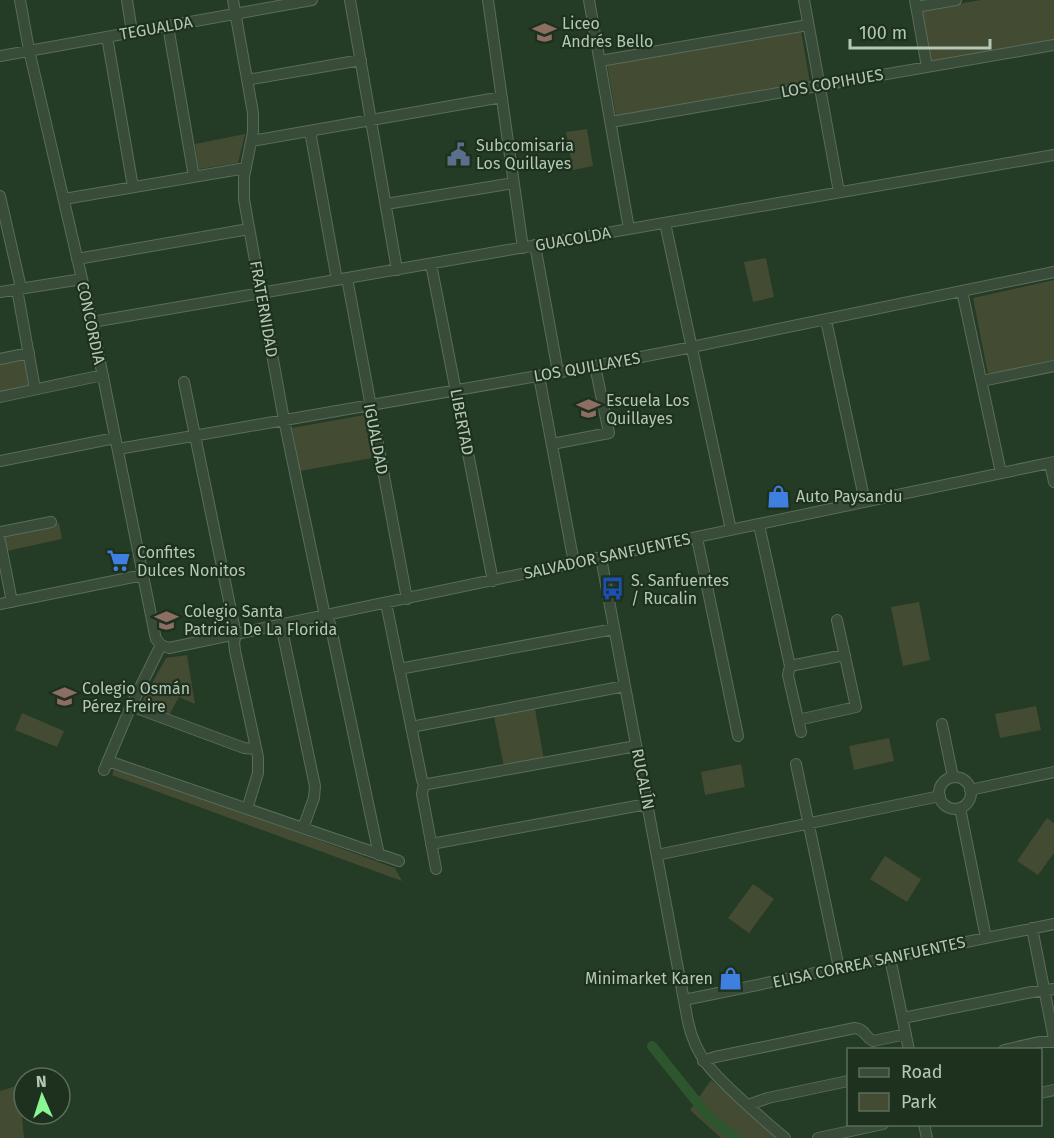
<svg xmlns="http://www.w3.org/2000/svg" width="1054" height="1138" font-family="'Fira Sans',sans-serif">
<rect width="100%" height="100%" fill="#243c25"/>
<!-- green -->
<path fill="#434b32" d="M 981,0 L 1054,0 L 1054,41 L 928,63 L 919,11 Z
M 801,31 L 810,83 L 616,116 L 607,64 Z
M 587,129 L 593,166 L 573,170 L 566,132 Z
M 245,134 L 238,163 L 199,169 L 195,144 Z
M 766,258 L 774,297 L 753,302 L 744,262 Z
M 1054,280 L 1054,361 L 988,374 L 973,298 Z
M 25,358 L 31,384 L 0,391 L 0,363 Z
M 364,415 L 372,458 L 300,471 L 292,428 Z
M 59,523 L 62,539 L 7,551 L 3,535 Z
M 919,602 L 930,660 L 903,666 L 891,607 Z
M 187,655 L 195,704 L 179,697 L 168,717 L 139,707 L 166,658 Z
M 1036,706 L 1041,730 L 1000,738 L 995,714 Z
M 535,709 L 544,760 L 504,767 L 494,717 Z
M 22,713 L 64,731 L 57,747 L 15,730 Z
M 889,738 L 894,761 L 854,770 L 849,746 Z
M 741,764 L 745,787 L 705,795 L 701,772 Z
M 115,766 L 395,868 L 402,881 L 112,775 Z
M 1047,818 L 1054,823 L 1054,853 L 1038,875 L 1017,861 Z
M 885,856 L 921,879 L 907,902 L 870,879 Z
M 753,884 L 774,899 L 749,933 L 728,918 Z
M 711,1080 L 760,1123 L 782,1138 L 721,1138 L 690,1110 Z
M 19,1085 L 24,1138 L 0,1138 L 0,1091 Z"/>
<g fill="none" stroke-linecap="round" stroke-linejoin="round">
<!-- canal -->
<path stroke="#2d562f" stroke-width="10" d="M 652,1046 L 709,1117 L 735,1138"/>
<defs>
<path id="minor" d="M 20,0 L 29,50 L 92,322 L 155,635 L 156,639 L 161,645
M 127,0 L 132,32
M 233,0 L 253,113 L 253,132 L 244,177 L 244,199 L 246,211 L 284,420 L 325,616 L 330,624 L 331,628 L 379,855
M 350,0 L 397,270
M 488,0 L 523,248
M 589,0 L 629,229
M 804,0 L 839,192
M 915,0 L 927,67
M 916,7 L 956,0
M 168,26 L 194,177
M 107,37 L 133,187
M 0,56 L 312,0
M 600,61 L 808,25
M 247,80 L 361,60
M 611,122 L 1054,45
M 310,131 L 337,280
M 252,141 L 502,97
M 0,196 L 21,288
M 64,199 L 246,168
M 386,204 L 514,183
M 665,223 L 731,530
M 535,245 L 558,372
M 77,259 L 249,229
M 431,264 L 493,581
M 347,278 L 407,599
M 17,289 L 35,389
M 962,291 L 1001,473
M 0,292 L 82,279
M 826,320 L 865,502
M 92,322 L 261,293 L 1054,155
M 0,359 L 29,353
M 539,376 L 574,563
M 982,381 L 1054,366
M 184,382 L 236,635 L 234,642 L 235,651 L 258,757 L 258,773 L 247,809
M 0,397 L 103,375
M 552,444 L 609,433 L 595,366
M 118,449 L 595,366 L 682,349 L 1054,272
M 0,461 L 115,438
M 1050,463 L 1054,482
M 759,525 L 790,666 L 788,675 L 801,732
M 0,532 L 51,522
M 697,538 L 738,736
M 0,541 L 12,602
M 601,558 L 688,1022 C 696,1059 716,1076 743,1101 C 756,1113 770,1126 785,1138
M 386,603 L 422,780 L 424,784 L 422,794 L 436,869
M 0,604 L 143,575
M 281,625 L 315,786 L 314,798 L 303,828
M 161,645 L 169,648 L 198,642 L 1054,462
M 790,666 L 845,655
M 399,669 L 614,629
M 131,706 L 244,748 L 256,749
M 798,720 L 856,707 L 837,620
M 942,724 L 953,777
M 411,727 L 625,686
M 108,761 L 399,861
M 796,764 L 839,968
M 104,770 L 131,706 L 161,645
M939 793a16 16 0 1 1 32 0a16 16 0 1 1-32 0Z
M 424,784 L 428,784 L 636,746
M 970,790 L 1054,772
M 960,808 L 986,938
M 431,844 L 647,804
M 657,855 L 940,796
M 1032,928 L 1054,1039
M 890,958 L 909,1050
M 684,1000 L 1054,924
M 903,1018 L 1032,992 L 1054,989
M 1004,1050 L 1039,1042 L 1054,1042
M 703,1061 L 715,1057 L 855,1028 C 865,1029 865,1037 873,1041 L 906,1034
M 1040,1093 L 1054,1090
M 748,1105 L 768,1098 L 848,1081
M 924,1124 L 927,1138
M 818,1138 L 883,1124"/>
</defs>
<!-- minor casing -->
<use href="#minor" stroke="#596d5a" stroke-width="12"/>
<!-- minor -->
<use href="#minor" stroke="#384c39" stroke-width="10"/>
</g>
<!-- icons -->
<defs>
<symbol id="school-bare" viewBox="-9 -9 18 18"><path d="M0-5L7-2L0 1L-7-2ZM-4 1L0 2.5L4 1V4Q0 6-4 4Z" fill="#8d6e63" stroke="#1d311e" stroke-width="2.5" paint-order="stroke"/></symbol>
<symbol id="civic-bare" viewBox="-9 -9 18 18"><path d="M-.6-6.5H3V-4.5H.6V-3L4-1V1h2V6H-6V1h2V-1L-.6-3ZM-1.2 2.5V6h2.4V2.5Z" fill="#5c6f8a" stroke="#1d311e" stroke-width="2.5" paint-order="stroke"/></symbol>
<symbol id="shop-bare" viewBox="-9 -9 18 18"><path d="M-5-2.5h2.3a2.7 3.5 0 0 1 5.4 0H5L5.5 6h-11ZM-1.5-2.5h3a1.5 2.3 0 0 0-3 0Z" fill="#3f7fe0" stroke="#1d311e" stroke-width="2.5" paint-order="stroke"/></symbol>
<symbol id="supermarket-bare" viewBox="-9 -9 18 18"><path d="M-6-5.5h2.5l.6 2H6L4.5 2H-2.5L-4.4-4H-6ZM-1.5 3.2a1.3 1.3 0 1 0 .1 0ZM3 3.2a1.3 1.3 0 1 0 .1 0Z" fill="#3f7fe0" stroke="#1d311e" stroke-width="2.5" paint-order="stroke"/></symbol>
<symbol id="bus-bare" viewBox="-9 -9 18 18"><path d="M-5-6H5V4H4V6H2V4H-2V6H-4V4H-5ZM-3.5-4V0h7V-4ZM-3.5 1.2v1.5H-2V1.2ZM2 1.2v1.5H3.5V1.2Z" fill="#1a4fb4" stroke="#1d311e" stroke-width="2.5" paint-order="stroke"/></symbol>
</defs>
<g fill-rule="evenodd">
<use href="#school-bare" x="528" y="16" width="33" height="33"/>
<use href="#civic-bare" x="442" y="138" width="33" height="33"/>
<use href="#school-bare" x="572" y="392" width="33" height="33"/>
<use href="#shop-bare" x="762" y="480" width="33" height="33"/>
<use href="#supermarket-bare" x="102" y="544" width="33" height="33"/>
<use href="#bus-bare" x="596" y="572" width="33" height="33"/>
<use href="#school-bare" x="150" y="604" width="33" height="33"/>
<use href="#school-bare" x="48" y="680" width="33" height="33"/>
<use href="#shop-bare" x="714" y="962" width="33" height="33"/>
</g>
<g text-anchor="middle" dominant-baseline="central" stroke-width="4.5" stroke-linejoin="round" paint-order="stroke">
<!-- poi labels -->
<g font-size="16" fill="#b4c8b5" stroke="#1d311e" text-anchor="start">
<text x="562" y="23">Liceo<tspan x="562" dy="18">Andrés Bello</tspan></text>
<text x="476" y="145">Subcomisaria<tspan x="476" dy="18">Los Quillayes</tspan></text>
<text x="606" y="400">Escuela Los<tspan x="606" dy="18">Quillayes</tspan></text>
<text x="796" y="496">Auto Paysandu</text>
<text x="137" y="552">Confites<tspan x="137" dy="18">Dulces Nonitos</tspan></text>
<text x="631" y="580">S. Sanfuentes<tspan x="631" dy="18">/ Rucalin</tspan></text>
<text x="184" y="611">Colegio Santa<tspan x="184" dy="18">Patricia De La Florida</tspan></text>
<text x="82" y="688">Colegio Osmán<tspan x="82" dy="18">Pérez Freire</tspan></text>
<text x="713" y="978" text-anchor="end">Minimarket Karen</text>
</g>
<!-- street labels -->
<g font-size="16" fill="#b4c8b5" stroke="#1d311e">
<text transform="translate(156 28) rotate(-10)">TEGUALDA</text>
<text transform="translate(832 83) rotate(-10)">LOS COPIHUES</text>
<text transform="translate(573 239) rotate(-10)">GUACOLDA</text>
<text transform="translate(264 309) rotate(80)">FRATERNIDAD</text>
<text transform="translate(91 323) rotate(78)">CONCORDIA</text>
<text transform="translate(587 367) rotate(-10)">LOS QUILLAYES</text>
<text transform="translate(462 422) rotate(79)">LIBERTAD</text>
<text transform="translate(376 439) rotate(79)">IGUALDAD</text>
<text transform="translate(607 556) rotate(-12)">SALVADOR SANFUENTES</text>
<text transform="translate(643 779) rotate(79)">RUCALÍN</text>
<text transform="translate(869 962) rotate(-12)">ELISA CORREA SANFUENTES</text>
</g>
</g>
<!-- legend -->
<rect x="847" y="1048" width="195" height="78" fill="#1d311e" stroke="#596d5a" stroke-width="1.5"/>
<rect x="859" y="1068" width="30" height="9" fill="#384c39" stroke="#596d5a" stroke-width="1.5"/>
<text x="901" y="1078" font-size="18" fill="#b4c8b5">Road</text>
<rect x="859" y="1093" width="30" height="18" fill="#434b32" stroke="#596d5a" stroke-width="1.5"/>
<text x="901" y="1108" font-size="18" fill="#b4c8b5">Park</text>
<!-- north arrow -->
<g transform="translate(42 1096) rotate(357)"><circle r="28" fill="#1d311e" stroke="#596d5a" stroke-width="1.5"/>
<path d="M0-4.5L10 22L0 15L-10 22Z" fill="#8bf593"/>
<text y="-9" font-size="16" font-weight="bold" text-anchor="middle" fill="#b4c8b5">N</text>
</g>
<!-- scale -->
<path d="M850 39v9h140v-9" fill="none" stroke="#b4c8b5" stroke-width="3"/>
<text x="859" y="39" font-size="18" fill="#b4c8b5" stroke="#1d311e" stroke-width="4.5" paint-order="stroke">100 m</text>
</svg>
